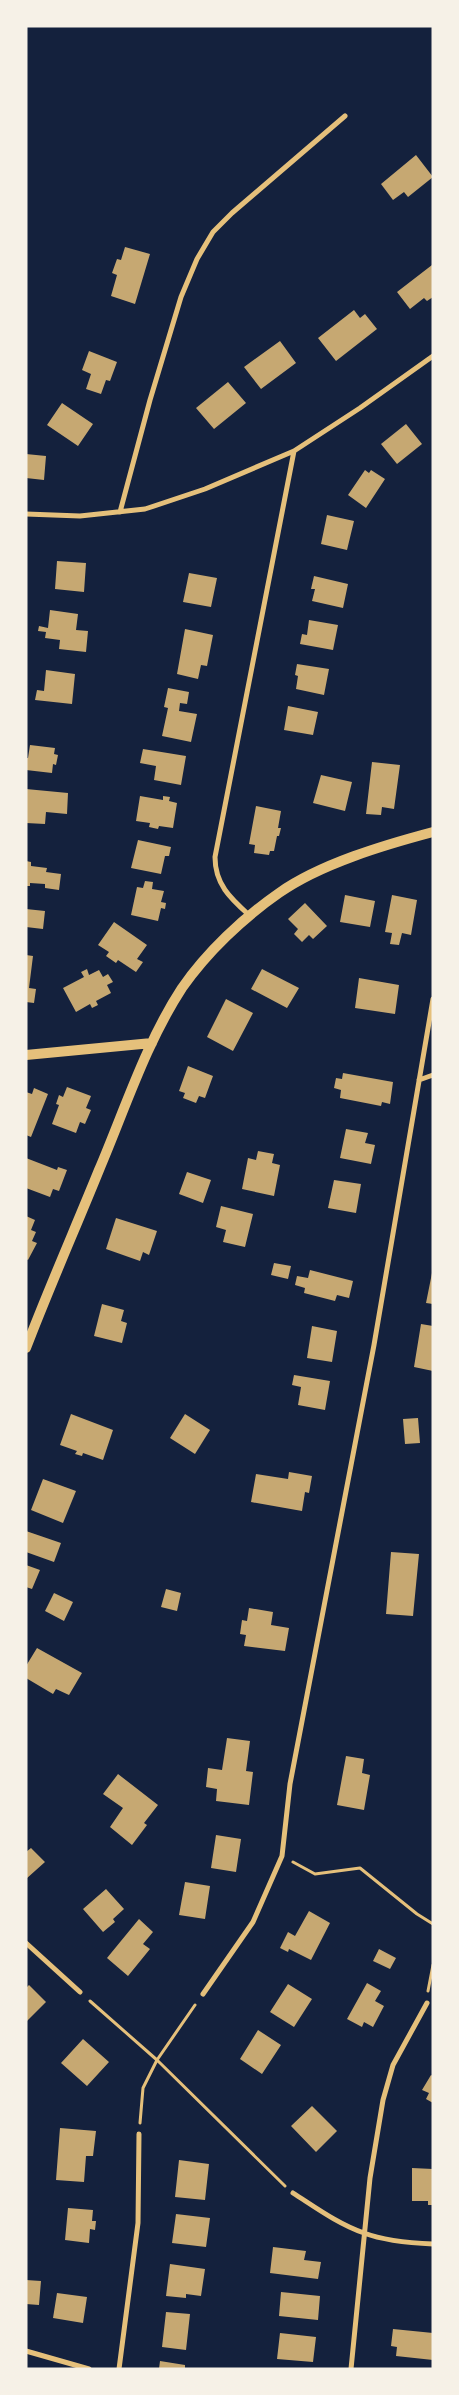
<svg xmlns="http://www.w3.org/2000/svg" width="459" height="2395" font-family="Poppins,sans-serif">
<rect width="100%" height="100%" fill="#14213d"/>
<!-- building -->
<path fill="#c6a872" d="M 416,155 L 433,177 L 408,197 L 404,192 L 393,200 L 381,184 Z
M 125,247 L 150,254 L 135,304 L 111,296 L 117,275 L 112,273 L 117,259 L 121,260 Z
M 432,265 L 433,297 L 427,301 L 424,298 L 410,309 L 397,292 Z
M 354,310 L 360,318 L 365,314 L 377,329 L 336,361 L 318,338 Z
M 280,341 L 296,363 L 261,389 L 244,367 Z
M 89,351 L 117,362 L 110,381 L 106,380 L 101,394 L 86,389 L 91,374 L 82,370 Z
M 228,382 L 246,403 L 214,429 L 196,408 Z
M 62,403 L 93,424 L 78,446 L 47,425 Z
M 406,424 L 422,444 L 397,464 L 381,444 Z
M 26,454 L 46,456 L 44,480 L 26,478 Z
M 365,470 L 369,473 L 371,470 L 385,479 L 366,508 L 348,495 Z
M 327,515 L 354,521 L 347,550 L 321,544 Z
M 57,561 L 86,563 L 84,592 L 55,589 Z
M 189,573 L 217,578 L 211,607 L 183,602 Z
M 314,576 L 348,584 L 343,608 L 312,601 L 315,589 L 311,589 Z
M 50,610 L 78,614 L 76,630 L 88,631 L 86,652 L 59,649 L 60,640 L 45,638 L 46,632 L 38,631 L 39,626 L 48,628 Z
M 309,620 L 338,625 L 333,650 L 300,644 L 302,634 L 307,635 Z
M 185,629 L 213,635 L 207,666 L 201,665 L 198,679 L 177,674 Z
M 297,664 L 329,669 L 324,695 L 296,689 L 298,676 L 295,675 Z
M 46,670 L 75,674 L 72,704 L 35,700 L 37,690 L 44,691 Z
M 168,688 L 189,692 L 187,704 L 180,703 L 179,711 L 197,714 L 191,742 L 162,736 L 168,708 L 164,707 Z
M 288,706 L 318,712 L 313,735 L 284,730 Z
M 30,745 L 55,748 L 54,754 L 58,755 L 56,765 L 53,764 L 52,773 L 26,770 L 26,758 L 28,758 Z
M 143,749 L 186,756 L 181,785 L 154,780 L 156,766 L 140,763 Z
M 372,762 L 400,765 L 394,809 L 382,807 L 381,815 L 366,814 Z
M 321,775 L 352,782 L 345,811 L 313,803 Z
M 26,789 L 68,793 L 67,814 L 46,812 L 45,824 L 26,823 Z
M 140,796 L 163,800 L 163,796 L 170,797 L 169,801 L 177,803 L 173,828 L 159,826 L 158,829 L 149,827 L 150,823 L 136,821 Z
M 256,806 L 281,811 L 278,828 L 281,828 L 279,836 L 277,836 L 274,851 L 270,851 L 269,855 L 254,853 L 255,845 L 249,844 Z
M 138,840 L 171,847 L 169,856 L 165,856 L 161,874 L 131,868 Z
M 26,861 L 31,862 L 31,866 L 47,868 L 46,872 L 61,874 L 59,890 L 45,888 L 45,884 L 30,883 L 30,886 L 26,886 Z
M 145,881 L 153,882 L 152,889 L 164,891 L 161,902 L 166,903 L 165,909 L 161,908 L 158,921 L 131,915 L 137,887 L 143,888 Z
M 345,895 L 375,901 L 370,927 L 340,922 Z
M 392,895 L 417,900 L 411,935 L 402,933 L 399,945 L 390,944 L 392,933 L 385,932 Z
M 305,903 L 327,926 L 313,939 L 309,935 L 302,942 L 294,934 L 298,929 L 288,919 Z
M 26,909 L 45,911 L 43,929 L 26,927 Z
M 114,922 L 147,945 L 137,959 L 143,962 L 136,972 L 118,960 L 116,963 L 106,956 L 109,952 L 98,945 Z
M 26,955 L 33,956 L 29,988 L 36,989 L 34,1003 L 26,1002 Z
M 87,969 L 89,975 L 99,970 L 103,977 L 108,974 L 113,982 L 107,985 L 111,993 L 96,1001 L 98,1005 L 92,1008 L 90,1004 L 76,1012 L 63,988 L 84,977 L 81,972 Z
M 262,969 L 299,988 L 287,1008 L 251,989 Z
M 359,978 L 399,985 L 395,1014 L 355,1008 Z
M 226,999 L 253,1013 L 233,1051 L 207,1037 Z
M 188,1066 L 213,1076 L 205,1098 L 199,1096 L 196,1103 L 183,1098 L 185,1093 L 179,1091 Z
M 343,1073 L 393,1082 L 390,1104 L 382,1102 L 381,1106 L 340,1098 L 341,1090 L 334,1088 L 336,1078 L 342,1079 Z
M 67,1087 L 91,1096 L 86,1108 L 91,1110 L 85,1124 L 80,1122 L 76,1133 L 52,1124 L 59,1105 L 56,1104 L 59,1095 L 63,1097 Z
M 34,1088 L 48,1094 L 31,1137 L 26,1135 L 26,1092 L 32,1094 Z
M 346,1129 L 368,1133 L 365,1143 L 375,1145 L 371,1164 L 340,1158 Z
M 258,1151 L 274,1154 L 272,1163 L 280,1165 L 274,1196 L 242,1189 L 248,1158 L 256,1160 Z
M 26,1158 L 57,1170 L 58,1167 L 67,1170 L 59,1191 L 53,1189 L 50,1197 L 26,1188 Z
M 187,1172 L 211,1180 L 203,1203 L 179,1194 Z
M 334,1180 L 361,1184 L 356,1213 L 328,1208 Z
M 221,1206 L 253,1214 L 245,1247 L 223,1242 L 226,1230 L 216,1227 Z
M 26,1216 L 35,1220 L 31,1230 L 36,1232 L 32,1241 L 37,1243 L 28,1260 L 26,1259 Z
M 116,1218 L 157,1231 L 149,1255 L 143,1252 L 140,1261 L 106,1249 Z
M 274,1263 L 291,1266 L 288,1279 L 271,1275 Z
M 310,1270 L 353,1281 L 349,1298 L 337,1295 L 335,1301 L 304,1293 L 305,1288 L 295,1285 L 297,1276 L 308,1278 Z
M 432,1273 L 433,1273 L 433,1304 L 426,1303 Z
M 102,1304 L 124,1310 L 121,1321 L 127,1323 L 122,1343 L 94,1336 Z
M 421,1324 L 433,1326 L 433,1371 L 414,1367 Z
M 312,1326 L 337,1331 L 332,1362 L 307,1358 Z
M 294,1375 L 330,1381 L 325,1410 L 298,1405 L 301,1387 L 292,1385 Z
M 71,1414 L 113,1430 L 103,1460 L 83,1453 L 82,1456 L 75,1454 L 77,1451 L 60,1445 Z
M 185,1414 L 210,1430 L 195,1454 L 170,1438 Z
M 418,1418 L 420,1443 L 405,1444 L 403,1419 Z
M 289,1472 L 312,1476 L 309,1493 L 305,1492 L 302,1511 L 251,1502 L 256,1474 L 288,1479 Z
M 43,1479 L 76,1491 L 63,1523 L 31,1510 Z
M 26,1531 L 61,1543 L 54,1562 L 26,1552 Z
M 391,1552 L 419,1554 L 413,1616 L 386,1614 Z
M 26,1565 L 40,1570 L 32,1589 L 26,1587 Z
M 166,1589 L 181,1593 L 177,1611 L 161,1607 Z
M 54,1593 L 73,1602 L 64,1621 L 45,1611 Z
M 249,1608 L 273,1612 L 271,1625 L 289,1628 L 285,1651 L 244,1646 L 246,1635 L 240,1634 L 242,1620 L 247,1621 Z
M 37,1648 L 82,1673 L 69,1695 L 56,1689 L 53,1694 L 26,1678 L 26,1666 Z
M 227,1738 L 250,1741 L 246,1771 L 253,1772 L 249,1805 L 216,1801 L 217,1789 L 206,1787 L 208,1768 L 222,1770 Z
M 346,1756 L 364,1759 L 362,1773 L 370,1775 L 364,1810 L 337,1805 Z
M 118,1774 L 158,1805 L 144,1823 L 147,1825 L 132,1845 L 110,1827 L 123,1808 L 103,1794 Z
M 216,1835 L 241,1839 L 236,1872 L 211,1868 Z
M 31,1848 L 45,1862 L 26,1879 L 26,1852 Z
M 185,1882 L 210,1886 L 205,1919 L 179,1915 Z
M 106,1889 L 124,1909 L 113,1919 L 115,1922 L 103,1932 L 83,1909 Z
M 309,1911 L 330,1923 L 311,1960 L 289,1949 L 288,1952 L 280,1948 L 288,1932 L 295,1936 Z
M 139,1919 L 153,1932 L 143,1944 L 150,1949 L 128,1976 L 107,1958 Z
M 379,1949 L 396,1958 L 390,1969 L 373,1961 Z
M 367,1983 L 381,1991 L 375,2001 L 384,2006 L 373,2027 L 364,2022 L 362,2027 L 347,2019 Z
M 288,1984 L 312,1999 L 294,2027 L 270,2012 Z
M 29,1985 L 46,2002 L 26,2022 L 26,1988 Z
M 258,2030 L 281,2045 L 262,2074 L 240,2059 Z
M 83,2039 L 109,2062 L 87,2086 L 61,2063 Z
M 431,2075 L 433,2076 L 433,2103 L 426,2099 L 429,2093 L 422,2090 Z
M 312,2106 L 337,2131 L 316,2152 L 291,2126 Z
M 60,2128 L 96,2131 L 93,2156 L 86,2156 L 84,2182 L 56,2180 Z
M 179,2160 L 209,2164 L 205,2200 L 175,2197 Z
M 412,2168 L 433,2169 L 433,2205 L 428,2205 L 428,2201 L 412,2201 Z
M 68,2208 L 93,2210 L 92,2221 L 96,2221 L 95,2230 L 90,2229 L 89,2243 L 65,2240 Z
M 176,2214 L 210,2218 L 206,2247 L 172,2243 Z
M 273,2247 L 306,2251 L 304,2260 L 321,2262 L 318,2279 L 270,2273 Z
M 170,2264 L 205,2269 L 201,2296 L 186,2294 L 186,2298 L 166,2296 Z
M 26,2280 L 41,2281 L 39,2305 L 26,2304 Z
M 281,2292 L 320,2296 L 318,2320 L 279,2316 Z
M 57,2293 L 87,2297 L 83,2323 L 53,2318 Z
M 166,2312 L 190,2314 L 186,2350 L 162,2347 Z
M 393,2329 L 433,2333 L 433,2360 L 396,2356 L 397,2347 L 391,2346 Z
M 280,2333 L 316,2337 L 313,2362 L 277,2359 Z
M 160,2361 L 185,2365 L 185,2369 L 159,2369 Z"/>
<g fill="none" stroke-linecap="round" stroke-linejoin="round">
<!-- path -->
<path stroke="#e5c07b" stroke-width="3" d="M 293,1862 L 315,1874 L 360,1868 L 417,1914 L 433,1924
M 428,1991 L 433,1965
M 90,2001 L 157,2060 L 285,2186
M 140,2123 L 143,2088 L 157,2060 L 195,2005"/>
<!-- minor -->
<path stroke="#e5c07b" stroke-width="5" d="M 120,512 L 150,400 L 181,297 L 197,259 L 213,232 L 232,213 L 345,116
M 26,514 L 80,516 L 145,509 L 205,489 L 294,451 L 360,408 L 433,356
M 249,915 C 230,898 215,884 215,857 L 294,451
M 419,1080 L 433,1075
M 26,1943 L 80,1992
M 203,1994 L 253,1922 L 282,1856 L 290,1784 L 374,1345 L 433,999
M 293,2193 C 315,2207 338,2224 364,2233 C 385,2241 410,2243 433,2244
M 26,2351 L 89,2369
M 119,2369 L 138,2223 L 139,2134
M 351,2369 L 370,2178 L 383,2100 L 393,2065 L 427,2003"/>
<!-- secondary -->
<path stroke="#e5c07b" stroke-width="10" d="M 26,1055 L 152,1043
M 26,1348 C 49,1288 75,1229 99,1170 C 125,1109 146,1043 182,988 C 207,952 243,918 279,893 C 320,864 384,845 433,832"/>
</g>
<!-- border -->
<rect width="459" height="2395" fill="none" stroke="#f6f1e7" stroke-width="55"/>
</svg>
